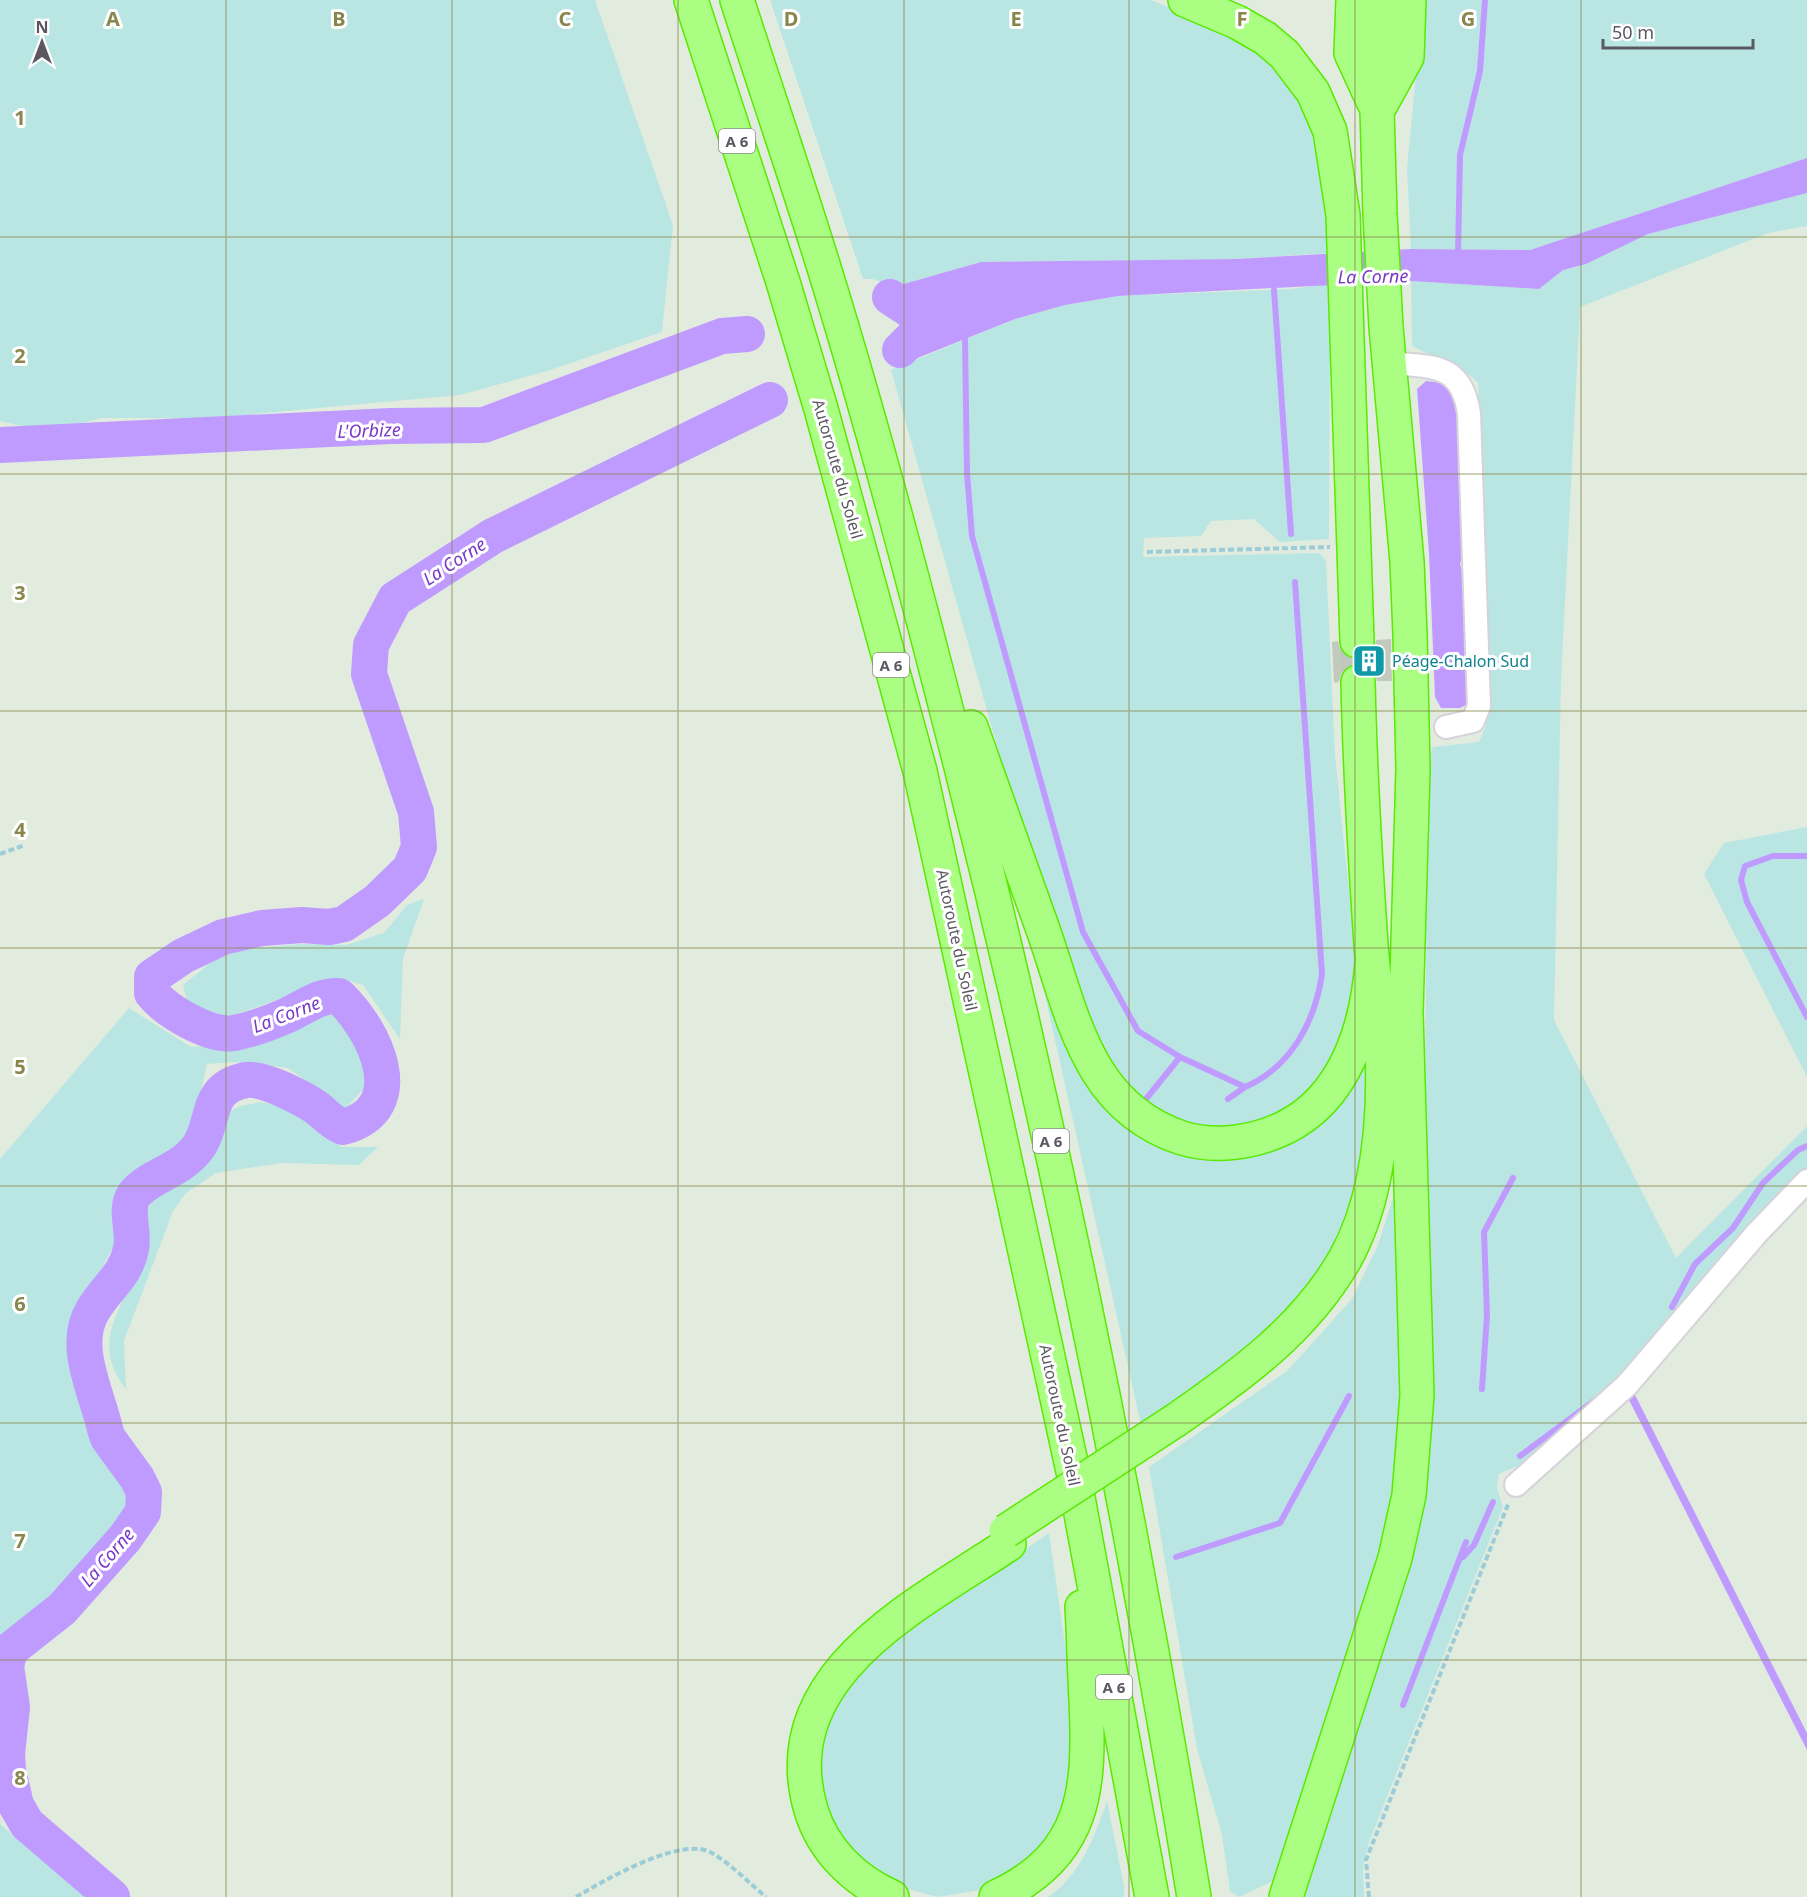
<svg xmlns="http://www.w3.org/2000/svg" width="1807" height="1897" font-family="'Noto Sans',sans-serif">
<rect width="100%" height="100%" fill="#e2ecde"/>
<!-- green -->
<path fill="#b9e6e3" d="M 0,0 L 595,0 L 673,225 L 662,332 L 547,371 L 460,395 L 212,418 L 101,418 L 56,430 L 36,429 L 0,421 Z
M 770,0 L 1151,0 L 1235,34 L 1266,53 L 1296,91 L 1322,139 L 1331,253 L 1236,259 L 981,262 L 893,287 L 873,279 L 863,279 Z
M 1423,0 L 1807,0 L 1807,158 L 1530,250 L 1411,249 L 1407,168 Z
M 1807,193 L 1807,226 L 1768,233 L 1580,307 L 1561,681 L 1554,1020 L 1676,1258 L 1807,1126 L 1807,1174 L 1608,1397 L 1520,1465 L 1499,1474 L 1497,1488 L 1503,1507 L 1369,1842 L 1363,1867 L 1364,1897 L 1302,1897 L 1428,1412 L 1425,1080 L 1428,761 L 1433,747 L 1479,742 L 1486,726 L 1488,601 L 1478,383 C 1463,366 1434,358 1412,346 L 1411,281 L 1539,289 L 1563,270 L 1586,264 L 1648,234 Z
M 1330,284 L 1329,539 L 1280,542 L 1254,519 L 1211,521 L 1201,536 L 1144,538 L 1143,557 L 1319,553 L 1326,560 L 1335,755 L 1359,989 L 1351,1030 L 1300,1109 L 1261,1124 L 1224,1130 L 1171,1120 L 1137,1101 L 1105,1065 L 1019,824 L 891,370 L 1015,319 L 1065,305 L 1118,296 L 1290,289 Z
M 1807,827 L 1807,1077 L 1704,874 L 1724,843 Z
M 424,899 L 403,959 L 400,1039 L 363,985 L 339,978 L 231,1016 L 208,1014 L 187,1001 L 183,985 L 215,959 L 249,948 L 304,944 L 346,945 L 384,933 L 407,905 Z
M 1034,946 L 1097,1092 L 1130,1130 L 1183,1151 L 1262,1149 L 1367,1048 L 1368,1144 L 1336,1263 L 1269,1337 L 1142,1429 Z
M 129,1008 L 191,1047 L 241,1045 L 331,1012 L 358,1037 L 370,1082 L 345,1109 L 288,1068 L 234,1062 L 207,1064 L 197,1109 L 177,1154 L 137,1175 L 120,1192 L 117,1240 L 94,1283 L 80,1301 L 76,1326 L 76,1361 L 101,1451 L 124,1481 L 131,1500 L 92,1560 L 0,1639 L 0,1159 Z
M 260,1102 L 289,1107 L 319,1127 L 341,1147 L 378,1147 L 359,1165 L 281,1163 L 216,1173 L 186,1193 L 173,1211 L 124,1341 L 126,1389 C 88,1341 125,1308 138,1262 C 143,1246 141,1227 147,1212 C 155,1187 186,1182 201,1164 C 214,1149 221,1118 234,1109 C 240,1105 252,1104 260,1102 Z
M 1397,1185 L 1404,1185 L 1401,1485 L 1284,1876 L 1239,1897 L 1230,1891 L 1222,1835 L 1197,1749 L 1149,1467 L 1287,1371 L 1352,1299 L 1378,1245 Z
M 1049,1533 L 1076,1720 L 1075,1779 L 1046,1852 L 986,1889 L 938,1897 L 892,1885 L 855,1860 L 822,1804 L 817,1758 L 821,1727 L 841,1688 L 882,1648 Z
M 1107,1801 L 1124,1886 L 1124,1897 L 1048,1897 C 1080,1876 1095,1836 1107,1801 Z
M 0,1822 L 1,1825 L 86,1897 L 0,1897 Z"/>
<!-- water -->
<path fill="#c09bff" d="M 1807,158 L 1807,193 L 1648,234 L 1586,264 L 1563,270 L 1539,289 L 1411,281 L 1118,296 L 1065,305 L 1015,319 L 910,361 L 893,287 L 981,262 L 1236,259 L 1411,249 L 1530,250 Z
M 1426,381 L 1442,383 L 1455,392 L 1465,552 L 1460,563 L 1466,592 L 1470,703 L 1460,708 L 1441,708 L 1435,697 L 1429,553 L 1417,389 Z
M 1633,1391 L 1807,1733 L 1807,1750 L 1627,1396 Z"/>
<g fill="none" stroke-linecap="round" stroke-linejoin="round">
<!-- stream -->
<path stroke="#c09bff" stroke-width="6" d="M 1458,256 L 1460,155 L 1480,71 L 1485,0
M 1274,290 L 1291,534
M 965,339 L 967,473 L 972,536 L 1083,932 L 1138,1031 L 1180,1057
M 1807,856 L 1773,856 L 1745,866 L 1741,880 L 1747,902 L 1807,1017
M 1245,1087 C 1291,1067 1315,1022 1322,974 L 1295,582
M 1146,1099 L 1180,1057 L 1245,1087 L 1228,1099
M 1672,1307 L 1695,1264 L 1733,1228 L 1763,1183 L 1798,1150 L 1807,1146
M 1482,1389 L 1487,1315 L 1484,1232 L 1513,1178
M 1520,1456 L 1594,1401
M 1176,1557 L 1280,1523 L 1349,1396
M 1463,1557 L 1474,1545 L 1493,1502
M 1403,1705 L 1466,1542"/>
<!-- river -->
<path stroke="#c09bff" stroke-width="36" d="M 890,297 L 928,322
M 900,350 L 928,322
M 0,445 L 391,426 L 484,425 L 722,336 L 747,334
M 112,1897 L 27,1824 L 16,1805 L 8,1770 L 7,1754 L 12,1707 L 6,1666 L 10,1650 L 62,1609 L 125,1538 L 143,1512 L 144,1492 L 137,1478 L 108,1438 L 105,1429 C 97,1393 71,1345 93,1310 C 106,1288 126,1275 131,1249 C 135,1232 124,1210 134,1195 C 148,1176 182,1171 199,1146 C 216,1121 204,1088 246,1080 C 263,1077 304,1099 317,1108 C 326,1115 332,1123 343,1127 C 413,1108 375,1030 339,996 C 319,995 305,1007 288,1015 C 272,1022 250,1030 234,1033 C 210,1037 166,1011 152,993 L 152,977 L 183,956 L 223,937 L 262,928 L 302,925 L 329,927 L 344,924 L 377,901 L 410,869 L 419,847 L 416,812 L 369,674 L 371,645 L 395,599 L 493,536 L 770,400"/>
</g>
<!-- building -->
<path fill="#c2cabe" d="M 1391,639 L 1392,681 L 1377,681 L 1374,672 L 1367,666 L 1357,663 L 1348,666 L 1341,674 L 1339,682 L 1334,683 L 1332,642 L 1338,641 L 1341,651 L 1349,658 L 1357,660 L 1367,657 L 1374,649 L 1376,640 Z"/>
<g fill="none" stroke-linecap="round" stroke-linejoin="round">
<!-- highway-tunnel -->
<path stroke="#c0c7bf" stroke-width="33" stroke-dasharray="33 16" stroke-linecap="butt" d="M 1357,641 L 1358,682"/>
<defs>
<path id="minor" d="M 1389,363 C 1433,367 1462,363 1469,414 L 1479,706 L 1473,721 L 1446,727
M 1516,1485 L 1627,1385 L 1757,1233 L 1807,1181"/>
<path id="highway" d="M 691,0 L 783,282 L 821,409 L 920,771 L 1074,1476 L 1152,1897
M 737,0 C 766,90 797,180 825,271 C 875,433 918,598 960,763 C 1055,1138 1132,1516 1194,1897
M 1185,0 L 1237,22 L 1265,38 L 1284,54 L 1313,92 L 1330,131 L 1343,215 L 1357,641
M 1353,0 L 1351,53 L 1374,103
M 1380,106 L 1407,57 L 1409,0
M 971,727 C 994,793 1018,859 1041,924 C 1072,1009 1084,1106 1182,1138 C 1215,1148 1253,1143 1284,1128 C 1346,1098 1367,1026 1372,963
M 1176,1420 C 1241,1375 1305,1329 1345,1259 C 1379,1198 1385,1116 1382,1047 C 1380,1013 1373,979 1371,944 C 1365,857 1360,769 1358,682
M 892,1897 C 854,1880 823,1850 811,1810 C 771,1675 918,1605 1009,1544
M 996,1897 C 1087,1855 1090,1788 1086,1699 C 1084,1668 1084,1638 1082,1607
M 1286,1897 L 1395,1558 L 1409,1495 L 1417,1395 L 1406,1012 L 1413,769 L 1410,634 L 1407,562 L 1386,327 L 1380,214 L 1377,110 L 1382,0"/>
</defs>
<!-- minor casing -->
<use href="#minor" stroke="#d6d2da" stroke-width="26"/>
<!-- highway casing -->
<use href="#highway" stroke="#58ea00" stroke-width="36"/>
<!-- path -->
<path stroke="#9bccd8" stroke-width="4" stroke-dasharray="6 3" stroke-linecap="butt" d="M 1147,552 L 1330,547
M 0,854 L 25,845
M 576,1897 C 605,1880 682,1835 712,1853 C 731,1864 749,1883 766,1897
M 1369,1897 L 1366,1860 L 1509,1502"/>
<!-- minor -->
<use href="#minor" stroke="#fff" stroke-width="22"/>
<!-- highway -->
<use href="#highway" stroke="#aaff82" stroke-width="33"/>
<defs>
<path id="highway-bridge" d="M 1006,1531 L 1176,1420"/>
</defs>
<!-- highway-bridge casing -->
<use href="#highway-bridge" stroke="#58ea00" stroke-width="36" stroke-linecap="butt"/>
<!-- highway-bridge -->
<use href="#highway-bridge" stroke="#aaff82" stroke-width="33"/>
</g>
<!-- grid -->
<path fill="none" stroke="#88864d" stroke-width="1.5" stroke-opacity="0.55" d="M 226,0 L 226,1897M 452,0 L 452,1897M 678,0 L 678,1897M 904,0 L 904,1897M 1129,0 L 1129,1897M 1355,0 L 1355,1897M 1581,0 L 1581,1897M 0,237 L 1807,237M 0,474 L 1807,474M 0,711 L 1807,711M 0,948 L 1807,948M 0,1186 L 1807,1186M 0,1423 L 1807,1423M 0,1660 L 1807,1660"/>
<!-- icons -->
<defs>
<symbol id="building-square" viewBox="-11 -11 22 22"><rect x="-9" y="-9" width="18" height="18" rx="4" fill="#0f9aa8" stroke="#fff"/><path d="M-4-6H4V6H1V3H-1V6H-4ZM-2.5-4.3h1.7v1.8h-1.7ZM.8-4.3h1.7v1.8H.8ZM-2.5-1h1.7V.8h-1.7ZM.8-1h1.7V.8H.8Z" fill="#fff"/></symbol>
</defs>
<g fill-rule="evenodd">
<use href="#building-square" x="1350" y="642" width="38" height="38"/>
</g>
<g text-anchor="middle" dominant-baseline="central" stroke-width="6" stroke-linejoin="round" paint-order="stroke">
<!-- shield labels -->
<g fill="#fff" stroke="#8d8a90" stroke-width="1.5">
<rect x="719" y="129" width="36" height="24" rx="4.5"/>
<rect x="873" y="653" width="36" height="24" rx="4.5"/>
<rect x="1033" y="1129" width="36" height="24" rx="4.5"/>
<rect x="1096" y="1675" width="36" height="24" rx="4.5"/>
</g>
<g font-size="15" font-weight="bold" fill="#5c5861">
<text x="737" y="141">A 6</text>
<text x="891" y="665">A 6</text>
<text x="1051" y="1141">A 6</text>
<text x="1114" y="1687">A 6</text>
</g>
<!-- street labels -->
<g font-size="16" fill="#5c5861" stroke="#fff">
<text transform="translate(838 469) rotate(74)">Autoroute du Soleil</text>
<text transform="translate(957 940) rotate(78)">Autoroute du Soleil</text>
<text transform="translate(1060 1415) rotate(78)">Autoroute du Soleil</text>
</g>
<!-- culture labels -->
<g font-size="16" fill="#0d838f" stroke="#fff" text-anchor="start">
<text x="1392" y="661">Péage-Chalon Sud</text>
</g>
<!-- water labels -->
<g font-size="18" font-style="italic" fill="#7939c7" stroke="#fff">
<text transform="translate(1373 276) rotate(-1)">La Corne</text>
<text transform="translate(369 430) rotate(-2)">L'Orbize</text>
<text transform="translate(454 561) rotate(-33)">La Corne</text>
<text transform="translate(286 1014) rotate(-21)">La Corne</text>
<text transform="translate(107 1557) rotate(-49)">La Corne</text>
</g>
</g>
<g font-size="20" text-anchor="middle" font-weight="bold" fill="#88864d" stroke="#fff" stroke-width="6" stroke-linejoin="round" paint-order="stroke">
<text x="113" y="26">A</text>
<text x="339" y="26">B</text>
<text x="565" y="26">C</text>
<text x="791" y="26">D</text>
<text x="1016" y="26">E</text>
<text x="1242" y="26">F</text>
<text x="1468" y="26">G</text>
<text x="20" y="125">1</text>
<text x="20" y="363">2</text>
<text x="20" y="600">3</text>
<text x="20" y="837">4</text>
<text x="20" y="1074">5</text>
<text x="20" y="1311">6</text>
<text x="20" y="1548">7</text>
<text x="20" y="1785">8</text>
</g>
<!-- north arrow -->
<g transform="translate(42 42)" stroke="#ffffff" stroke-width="4.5" paint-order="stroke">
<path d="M0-4.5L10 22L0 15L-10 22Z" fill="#5c5861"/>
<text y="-9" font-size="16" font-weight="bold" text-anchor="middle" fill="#5c5861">N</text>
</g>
<!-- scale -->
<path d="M1603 39v9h150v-9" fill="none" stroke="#5c5861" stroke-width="3"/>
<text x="1612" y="39" font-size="18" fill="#5c5861" stroke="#ffffff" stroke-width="4.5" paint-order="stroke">50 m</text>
</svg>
